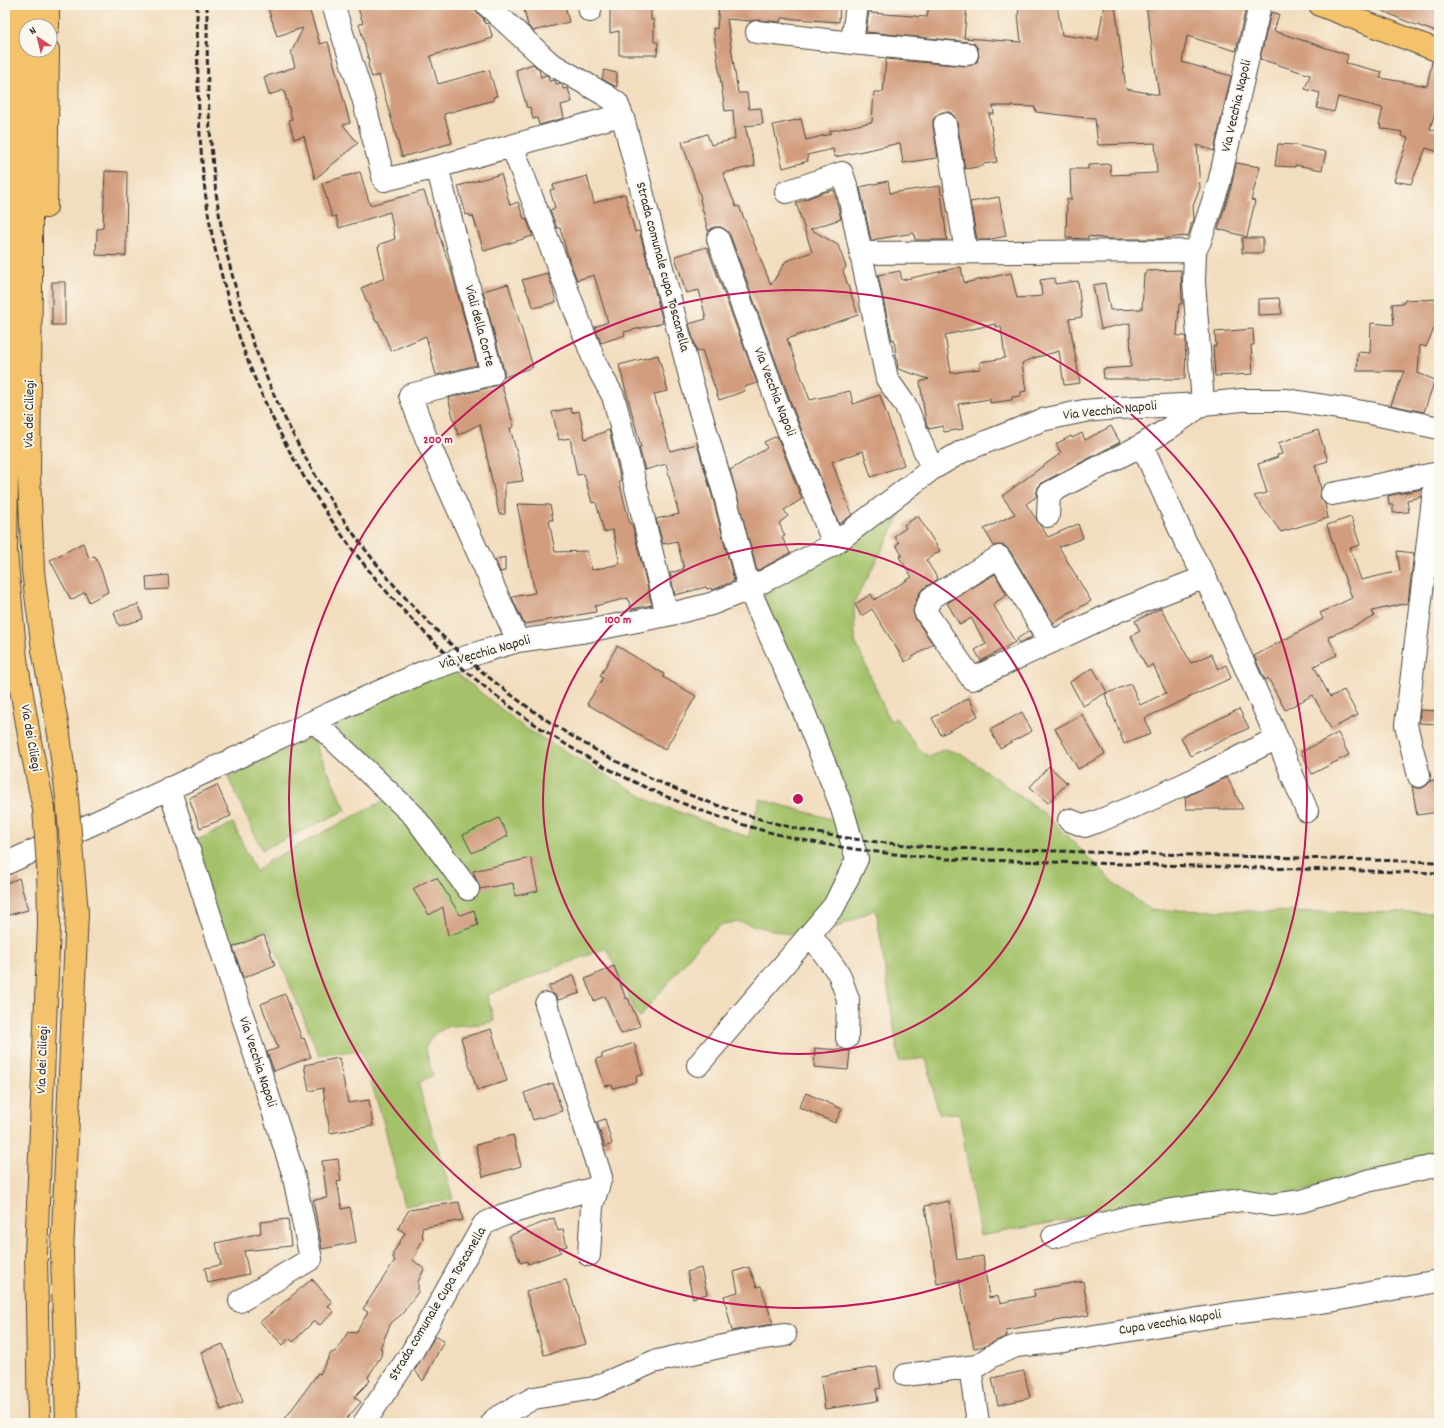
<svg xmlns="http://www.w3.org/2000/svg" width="1444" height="1428" font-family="Dekko,sans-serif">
<rect width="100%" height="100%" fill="#fbf7ec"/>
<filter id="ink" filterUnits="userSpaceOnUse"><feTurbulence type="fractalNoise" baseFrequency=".025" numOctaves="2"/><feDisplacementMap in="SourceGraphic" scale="8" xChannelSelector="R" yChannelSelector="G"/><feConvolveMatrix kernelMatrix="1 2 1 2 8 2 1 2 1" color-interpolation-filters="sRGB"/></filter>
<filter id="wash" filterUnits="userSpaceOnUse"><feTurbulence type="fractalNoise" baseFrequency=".012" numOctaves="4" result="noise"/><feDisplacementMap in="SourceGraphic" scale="16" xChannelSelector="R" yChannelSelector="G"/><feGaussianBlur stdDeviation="0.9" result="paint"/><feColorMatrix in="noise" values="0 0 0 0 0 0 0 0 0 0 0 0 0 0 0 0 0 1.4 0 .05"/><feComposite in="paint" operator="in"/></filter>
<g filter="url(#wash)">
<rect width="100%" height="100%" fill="#f2ddbe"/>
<!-- green -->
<path fill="#a4c26a" stroke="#68764a" d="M 898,505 L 902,512 L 854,603 L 855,641 L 890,721 L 896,718 L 919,749 L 929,757 L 944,749 L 962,754 L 1045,814 L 1114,883 L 1150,910 L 1439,913 L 1439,1158 L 1304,1191 L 1273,1196 L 1250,1191 L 1207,1193 L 980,1236 L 959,1113 L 939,1114 L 926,1058 L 899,1061 L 876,909 L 840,926 L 800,937 L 740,922 L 722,924 L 699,945 L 639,1018 L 606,948 C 566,963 527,980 487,995 L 494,1021 L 481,1024 L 449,1026 L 434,1034 L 425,1048 L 433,1075 L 418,1083 L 453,1199 L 404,1206 L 384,1124 L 361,1050 L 319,1055 L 267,930 L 227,945 L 193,842 L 233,823 L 256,872 L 267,862 L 400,792 L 329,721 L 451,669 L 525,728 L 654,803 L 748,837 L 760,799 L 853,825 L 758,597 Z
M 312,737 L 346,810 L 262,850 L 228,777 Z"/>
<g id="blocks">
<!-- building -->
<path fill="#d29d7e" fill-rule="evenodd" d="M 267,5 L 308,5 L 320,44 L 328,42 L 350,123 L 343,125 L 358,143 L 315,179 L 304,136 L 294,139 L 289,120 L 292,119 L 284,90 L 269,95 L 264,77 L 295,67 L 291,53 L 303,28 L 277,36 Z
M 357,5 L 472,5 L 473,11 L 476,10 L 478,14 L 483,18 L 485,24 L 488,23 L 493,38 L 430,56 L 438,84 L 489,70 L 497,96 L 493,97 L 494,100 L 444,114 L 452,143 L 402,157 L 379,75 L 372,77 L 368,65 L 369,61 L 359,24 L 363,23 Z
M 523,5 L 565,5 L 569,22 L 533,31 L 528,26 Z
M 610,5 L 648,5 L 648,8 L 651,8 L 651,20 L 654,20 L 654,42 L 658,42 L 657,55 L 619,55 L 619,31 L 610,33 Z
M 719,5 L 840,5 L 839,22 L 781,18 L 780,22 L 758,20 L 751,21 L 727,19 L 738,93 L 747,93 L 749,109 L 761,108 L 763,124 L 745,126 L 755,166 L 723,173 L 736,207 L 739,206 L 771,285 L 786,261 L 812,252 L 796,203 L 821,193 L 834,190 L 841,219 L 810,229 L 838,245 L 846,267 L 843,271 L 858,315 L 787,339 L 810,400 L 850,391 L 853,404 L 880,395 L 904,465 L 871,477 L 863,451 L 832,462 L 852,515 L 839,524 L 792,406 L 730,235 L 726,230 L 721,227 L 714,227 L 708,231 L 700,199 L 701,198 L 682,142 L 707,134 L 711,145 L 735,139 L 733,110 L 725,111 L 713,28 L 717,29 Z
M 929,5 L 967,5 L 964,38 L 1021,42 L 1018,14 L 1020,5 L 1057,5 L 1062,35 L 1098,40 L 1104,5 L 1115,5 L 1126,89 L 1159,95 L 1146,5 L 1236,5 L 1246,8 L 1236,51 L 1187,36 L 1182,62 L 1231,76 L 1214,151 L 1197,145 L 1200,188 L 1193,206 L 1194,219 L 1193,223 L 1191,222 L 1191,227 L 1188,236 L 1156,239 L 1109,239 L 1088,236 L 1088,239 L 1066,238 L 1067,199 L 1071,200 L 1070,169 L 1088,169 L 1088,165 L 1110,164 L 1111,175 L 1157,173 L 1155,143 L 1098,145 L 1095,119 L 1036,112 L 1035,107 L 1009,106 L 993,106 L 994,114 L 989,114 L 997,162 L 983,164 L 983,166 L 965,169 L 957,122 L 954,116 L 950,112 L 943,112 L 937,115 L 933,120 L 933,126 L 938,157 L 936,158 L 903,163 L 900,143 L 835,157 L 833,149 L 807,155 L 808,161 L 783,168 L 773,125 L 801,119 L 806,140 L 830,134 L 830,131 L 872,122 L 874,92 L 883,92 L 886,59 L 966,66 L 972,65 L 977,62 L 979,56 L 978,49 L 975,44 L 969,42 L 866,32 L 869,11 L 871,11 L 871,13 L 927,17 Z
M 1370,5 L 1439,5 L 1439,33 L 1403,20 Z
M 1271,12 L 1279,14 L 1274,31 L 1348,55 L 1346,63 L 1382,72 L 1380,78 L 1427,86 L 1432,62 L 1439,63 L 1439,99 L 1430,129 L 1439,132 L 1439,152 L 1426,148 L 1411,184 L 1394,181 L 1408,138 L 1401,136 L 1402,132 L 1380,128 L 1381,125 L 1379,125 L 1383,108 L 1338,97 L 1334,112 L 1317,108 L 1320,93 L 1305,89 L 1310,75 L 1260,59 Z
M 533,64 L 539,70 L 541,77 L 546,75 L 548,76 L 549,81 L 555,80 L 556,84 L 560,83 L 562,84 L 563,89 L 568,88 L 572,102 L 561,105 L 564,118 L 539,125 L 537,118 L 533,119 L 530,107 L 527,108 L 516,70 Z
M 604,70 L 617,73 L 617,87 L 602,79 Z
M 1278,144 L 1295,145 L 1326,152 L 1322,170 L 1295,165 L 1295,167 L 1275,166 Z
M 1236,163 L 1260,167 L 1251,200 L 1255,201 L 1247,237 L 1218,229 L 1231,187 Z
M 105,171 L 127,172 L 126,256 L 96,255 L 97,229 L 103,228 Z
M 360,172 L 370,205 L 424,191 L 451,270 L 477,365 L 436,375 L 426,336 L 391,351 L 378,321 L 376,322 L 361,288 L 385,278 L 378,247 L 380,246 L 380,244 L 395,239 L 390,212 L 339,228 L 336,216 L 332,217 L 322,183 Z
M 501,174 L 510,205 L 518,202 L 524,219 L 526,218 L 533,236 L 484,251 L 473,216 L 470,217 L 470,214 L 466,215 L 458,186 Z
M 587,176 L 594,203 L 625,194 L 635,232 L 639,231 L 640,233 L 663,323 L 624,332 L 625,335 L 601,343 L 595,327 L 608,322 L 594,275 L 577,280 L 569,260 L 560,228 L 557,228 L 550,210 L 555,208 L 550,190 L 554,189 L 553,185 Z
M 888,181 L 890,193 L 940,186 L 947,240 L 915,240 L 914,233 L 871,240 L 860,187 Z
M 999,197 L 1006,236 L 987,240 L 977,240 L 970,202 Z
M 1242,238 L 1263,238 L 1263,253 L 1242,253 Z
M 707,247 L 757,383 L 744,387 L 745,391 L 719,400 L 702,350 L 697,352 L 689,324 L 706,319 L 699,290 L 686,293 L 675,256 Z
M 961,267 L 964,283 L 1011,273 L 1017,298 L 1042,296 L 1040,280 L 1055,278 L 1055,284 L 1078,281 L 1082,317 L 1069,319 L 1080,383 L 1064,385 L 1059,351 L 1034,358 L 1022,363 L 1026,391 L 1021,392 L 1021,396 L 1012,397 L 1012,400 L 990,403 L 990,399 L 958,404 L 963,429 L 944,432 L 943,426 L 929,429 L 926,423 L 920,382 L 929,379 L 898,369 L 894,339 L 892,340 L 878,275 L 900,271 L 902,280 ZM 995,324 L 996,327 L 1001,326 L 1005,358 L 980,362 L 980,369 L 951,373 L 945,335 Z
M 1181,270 L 1182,304 L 1179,304 L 1177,336 L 1185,336 L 1186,339 L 1185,379 L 1104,379 L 1103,369 L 1131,367 L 1130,323 L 1101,329 L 1093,285 L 1105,283 L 1110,310 L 1142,309 L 1144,274 L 1146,274 L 1146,271 Z
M 547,273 L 552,286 L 556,302 L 534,308 L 522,280 Z
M 52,282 L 65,282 L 65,325 L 52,325 Z
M 508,284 L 533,367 L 504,377 L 504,371 L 483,291 Z
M 1279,298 L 1282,314 L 1258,315 L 1258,299 Z
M 1422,299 L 1422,300 L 1439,299 L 1439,330 L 1434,329 L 1426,347 L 1420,345 L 1418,373 L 1435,380 L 1424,412 L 1391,405 L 1404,371 L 1357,371 L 1358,352 L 1370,353 L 1371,323 L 1394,325 L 1392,304 L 1404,303 L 1405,300 Z
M 1253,329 L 1254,345 L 1251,345 L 1253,374 L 1215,376 L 1213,346 L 1216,346 L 1215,332 Z
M 658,355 L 668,391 L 654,394 L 670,451 L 697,444 L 713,499 L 734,581 L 712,590 L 711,588 L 707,589 L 706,587 L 675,595 L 670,573 L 684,569 L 677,541 L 663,544 L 656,519 L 679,514 L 666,464 L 645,470 L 639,447 L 641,447 L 619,365 Z
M 501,383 L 514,427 L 510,428 L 522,472 L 521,472 L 523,481 L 505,483 L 505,514 L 499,514 L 480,424 L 458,435 L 448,398 L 495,386 Z
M 571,408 L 572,413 L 579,411 L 585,439 L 609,430 L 621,481 L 619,481 L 630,524 L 632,524 L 652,605 L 631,609 L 628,598 L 595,606 L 596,612 L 524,624 L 512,597 L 535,593 L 517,504 L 550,505 L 553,520 L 549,520 L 555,552 L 587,551 L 592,570 L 620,564 L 613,530 L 604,532 L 596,502 L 592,503 L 584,474 L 577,475 L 570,438 L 559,440 L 552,412 Z
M 1111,426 L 1120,442 L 1043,482 L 1038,487 L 1036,497 L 1026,504 L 1048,537 L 1078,524 L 1083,538 L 1059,547 L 1091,601 L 1053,623 L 1010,551 L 1005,546 L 999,545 L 994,546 L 984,529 L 1015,514 L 1002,496 L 1061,453 L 1056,444 L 1071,436 L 1072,438 L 1082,433 L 1085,440 Z
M 1318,430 L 1328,461 L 1315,465 L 1321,489 L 1320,497 L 1325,504 L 1328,518 L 1281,532 L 1254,496 L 1267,493 L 1258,464 L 1278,457 L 1277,455 L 1282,454 L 1278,443 Z
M 777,436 L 802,499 L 784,510 L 788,516 L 779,523 L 785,536 L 782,537 L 790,553 L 757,571 L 730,470 L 767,448 L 764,442 Z
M 1422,489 L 1421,497 L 1407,500 L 1409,512 L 1393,513 L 1393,505 L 1389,505 L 1388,496 Z
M 918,516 L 940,551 L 926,560 L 938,579 L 925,587 L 920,592 L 914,606 L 913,612 L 915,618 L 933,644 L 905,662 L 872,609 L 861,616 L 855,604 L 871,594 L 874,600 L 912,577 L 899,557 L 902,555 L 896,545 L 899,543 L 894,536 L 906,528 L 904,525 Z
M 1351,517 L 1360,545 L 1350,548 L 1361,580 L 1400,571 L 1397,551 L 1414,553 L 1408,603 L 1372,611 L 1374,617 L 1328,637 L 1337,655 L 1314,666 L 1330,697 L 1344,690 L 1358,715 L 1331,729 L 1313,695 L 1285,710 L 1268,678 L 1265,680 L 1254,656 L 1323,619 L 1320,613 L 1352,598 L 1341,568 L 1327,525 Z
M 83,543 L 89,558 L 95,556 L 103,575 L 108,592 L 89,602 L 85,592 L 71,600 L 50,560 Z
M 505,557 L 505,571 L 500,572 L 495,560 Z
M 995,574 L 1007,595 L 993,604 L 1015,642 L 981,661 L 975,650 L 986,644 L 971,618 L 960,625 L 947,603 Z
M 168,575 L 169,589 L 147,590 L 146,577 Z
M 139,604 L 143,619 L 119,626 L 114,612 Z
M 1161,608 L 1191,663 L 1211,654 L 1218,669 L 1226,665 L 1231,678 L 1145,718 L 1151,734 L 1124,744 L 1105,694 L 1131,684 L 1140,705 L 1166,693 L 1153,664 L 1147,668 L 1131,636 L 1140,631 L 1135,621 Z
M 1029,631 L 1032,637 L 1019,643 L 1017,639 Z
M 617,646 L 664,674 L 663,677 L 696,696 L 665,750 L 587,704 L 603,678 L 600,676 Z
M 1093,668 L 1107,692 L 1083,706 L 1070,682 Z
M 969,698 L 978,716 L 941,735 L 932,718 Z
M 1239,709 L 1249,728 L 1190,756 L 1181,737 Z
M 1420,710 L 1439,711 L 1439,724 L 1419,723 Z
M 1022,712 L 1032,731 L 1000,748 L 990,730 Z
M 1082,714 L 1105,754 L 1078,769 L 1055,729 Z
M 1338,733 L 1349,755 L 1312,774 L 1301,752 Z
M 1049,766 L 1067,783 L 1048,803 L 1030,787 Z
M 1227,777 L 1243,809 L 1186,809 L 1185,797 Z
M 1439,779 L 1439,812 L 1417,815 L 1412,786 L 1416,788 L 1422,788 L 1427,785 L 1430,781 Z
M 217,785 L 231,816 L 200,828 L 189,798 Z
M 499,818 L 508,836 L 472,853 L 463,835 Z
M 531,858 L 538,891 L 515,896 L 513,883 L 480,889 L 473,871 Z
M 19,878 L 28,910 L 5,916 L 5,884 Z
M 437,878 L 460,915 L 474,910 L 478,925 L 448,936 L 443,907 L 429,915 L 413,889 L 427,881 Z
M 264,935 L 275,965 L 243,978 L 233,947 Z
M 614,966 L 626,999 L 628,998 L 640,1026 L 621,1034 L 605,996 L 594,1001 L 585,979 Z
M 574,975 L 580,993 L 558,1000 L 555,995 L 552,993 L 549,986 Z
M 285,994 L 302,1039 L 304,1038 L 311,1057 L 274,1071 L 267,1052 L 278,1048 L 261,1004 Z
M 491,1029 L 507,1081 L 477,1090 L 461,1038 Z
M 634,1043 L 643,1075 L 636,1076 L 637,1082 L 613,1088 L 612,1085 L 605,1086 L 596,1059 L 602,1057 L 602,1054 Z
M 815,1048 L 850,1051 L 848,1070 L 814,1067 Z
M 339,1058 L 348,1103 L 369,1100 L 373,1126 L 330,1133 L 323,1088 L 309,1091 L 304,1065 Z
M 553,1083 L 562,1111 L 533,1120 L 524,1093 Z
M 806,1093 L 842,1109 L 835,1123 L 799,1107 Z
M 605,1119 L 612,1144 L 605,1147 L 597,1122 Z
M 513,1135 L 521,1166 L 483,1177 L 476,1145 Z
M 338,1159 L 341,1181 L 337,1182 L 342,1209 L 350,1207 L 356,1242 L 322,1249 L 313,1200 L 327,1198 L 322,1161 Z
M 949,1201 L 957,1260 L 983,1256 L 989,1298 L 998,1296 L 1000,1303 L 1035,1296 L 1034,1290 L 1083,1281 L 1089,1315 L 1006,1330 L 1007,1336 L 985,1346 L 974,1348 L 959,1280 L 937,1284 L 925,1206 Z
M 459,1202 L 463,1220 L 422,1228 L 423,1239 L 413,1260 L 424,1269 L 418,1282 L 418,1292 L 402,1314 L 391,1323 L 380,1348 L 382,1349 L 381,1356 L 368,1377 L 370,1381 L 354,1397 L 361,1402 L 343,1423 L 282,1423 L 318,1373 L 320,1374 L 331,1353 L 335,1352 L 348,1332 L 356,1333 L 368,1312 L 363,1309 L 395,1260 L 393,1258 L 393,1253 L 405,1233 L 398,1228 L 409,1210 Z
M 554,1218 L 558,1231 L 563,1229 L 567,1246 L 559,1248 L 561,1252 L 528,1264 L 527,1261 L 521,1263 L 509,1236 Z
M 288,1219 L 291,1246 L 244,1251 L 249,1274 L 208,1283 L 205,1268 L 221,1265 L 216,1243 L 261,1233 L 260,1222 Z
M 749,1267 L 757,1287 L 761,1286 L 773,1324 L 732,1331 L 724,1296 L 738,1292 L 734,1272 Z
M 701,1268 L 707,1294 L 693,1298 L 687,1272 Z
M 312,1279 L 332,1302 L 328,1306 L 334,1312 L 320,1325 L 314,1321 L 293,1342 L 289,1338 L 283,1345 L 260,1322 Z
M 566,1280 L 586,1344 L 544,1355 L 526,1291 Z
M 435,1336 L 444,1341 L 423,1381 L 415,1370 Z
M 223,1344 L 243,1402 L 221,1410 L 201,1352 Z
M 877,1367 L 881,1388 L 876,1389 L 878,1401 L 825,1409 L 820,1376 Z
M 1024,1371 L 1030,1398 L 998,1405 L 992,1378 Z"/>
</g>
</g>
<g filter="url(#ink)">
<use href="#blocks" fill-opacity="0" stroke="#494641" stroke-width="1"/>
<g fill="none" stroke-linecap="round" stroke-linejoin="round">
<defs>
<path id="minor" d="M 333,5 L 363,98 L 384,180 L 437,167 L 492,374 L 410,395 L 427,440 L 518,641
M 487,5 L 550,63 L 607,96 L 617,103 L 623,118 L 691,380 L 725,496 L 749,589 L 802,707 L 841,805 L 857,859 L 834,906 L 698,1065
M 589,5 L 590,11
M 757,32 L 852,43 L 967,54
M 852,43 L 857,5
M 945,124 L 966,252
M 512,146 L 596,365 L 613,396 L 618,414 L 667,615
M 437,167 L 610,118
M 786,192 L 842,173 L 848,191 L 887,379 L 906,406 L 932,469
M 718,239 L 780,410 L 834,544
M 861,253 L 1195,251
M 1203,404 L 1194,282 L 1195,251 L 1200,241 L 1219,183 L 1260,5
M 1142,445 L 1186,543 L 1205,577 L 1277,738 L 1307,811
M 1332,494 L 1439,473
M 1048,516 L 1049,493 L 1142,445 L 1168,429 L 1203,404
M 1050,642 L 999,557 L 931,598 L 925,611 L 972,679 L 1120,610 L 1205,577
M 314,721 L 414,816 L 468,889
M 1419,776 L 1406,725 L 1436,474
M 169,788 L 293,1173 L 311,1259 L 240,1301
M 1069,820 L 1085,826 C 1151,802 1214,770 1277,738
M 5,864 L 247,753 L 331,713 L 428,670 L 484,651 L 518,641 L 587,631 L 667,615 L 711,604 L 749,589 L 834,544 L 932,469 L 963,451 L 1042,420 L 1084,411 L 1119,408 L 1203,404 L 1242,400 L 1287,400 L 1370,413 L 1439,428
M 810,934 L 839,974 L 848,999 L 847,1038
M 546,1004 L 601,1177 L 592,1206 L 589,1255
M 1053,1237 L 1133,1216 L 1204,1205 L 1242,1200 L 1272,1205 L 1302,1201 L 1367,1181 L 1439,1165
M 970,1367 L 978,1423
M 906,1375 L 977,1366 L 992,1356 L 1016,1346 L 1064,1341 L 1234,1313 L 1335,1300 L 1375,1292 L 1439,1281
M 364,1423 L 412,1352 L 484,1224 L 503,1215 L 598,1187
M 492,1423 L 495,1419 L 534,1398 L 594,1388 L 653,1362 L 750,1340 L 785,1335"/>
<path id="major" d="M 13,5 L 6,552 L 16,659 L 31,747
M 31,5 L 31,26
M 1320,5 L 1439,51
M 48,26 L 48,5
M 31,50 L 31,284 L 29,476 L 33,571 L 43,650 L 59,734
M 46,207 L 48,50
M 39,1423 L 36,1254 L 49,924
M 67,1423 L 62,1254 L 77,913"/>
</defs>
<!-- minor casing -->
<use href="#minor" stroke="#494641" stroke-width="24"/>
<!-- major casing -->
<use href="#major" stroke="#494641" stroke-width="24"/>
<!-- minor -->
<use href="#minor" stroke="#fff" stroke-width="22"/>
<!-- major -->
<use href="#major" stroke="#f3c26a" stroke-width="22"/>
<!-- rail -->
<path stroke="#2b2b2b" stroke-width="3" stroke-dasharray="6 3" stroke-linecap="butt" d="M 197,5 C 198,88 197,172 216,253 C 226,292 236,332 251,369 C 341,594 531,767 765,831 C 824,847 886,854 947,859 L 1439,873
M 207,5 C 207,75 208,144 219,213 C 221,225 223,238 226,250 C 290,528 491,743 767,821 C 826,838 887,844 948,848 L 1439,862"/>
<defs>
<path id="major-bridge" d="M 59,734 L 67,798 L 77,913
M 31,747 L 44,809 L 48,868 L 49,924"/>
</defs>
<!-- major-bridge casing -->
<use href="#major-bridge" stroke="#494641" stroke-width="24" stroke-linecap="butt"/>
<!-- major-bridge -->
<use href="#major-bridge" stroke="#f3c26a" stroke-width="22"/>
</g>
</g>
<!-- distance rings -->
<g fill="none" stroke="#c2185b" stroke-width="2">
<circle cx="798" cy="799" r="255"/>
<circle cx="798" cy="799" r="509"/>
</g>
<g text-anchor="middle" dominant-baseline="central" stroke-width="4" stroke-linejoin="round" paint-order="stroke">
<!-- street labels -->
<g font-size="14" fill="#2b2b2b" stroke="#fbf7ec">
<text transform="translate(1237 106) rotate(-77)">Via Vecchia Napoli</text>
<text transform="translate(662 267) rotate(75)">Strada comunale cupa Toscanella</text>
<text transform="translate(479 326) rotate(75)">Viali della Corte</text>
<text transform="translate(774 392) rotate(69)">Via Vecchia Napoli</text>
<text transform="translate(1110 411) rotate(-6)">Via Vecchia Napoli</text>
<text transform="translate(30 414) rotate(-89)">Via dei Ciliegi</text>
<text transform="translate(485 653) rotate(-16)">Via Vecchia Napoli</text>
<text transform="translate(30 738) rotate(80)">Via dei Ciliegi</text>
<text transform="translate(43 1060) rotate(-88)">Via dei Ciliegi</text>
<text transform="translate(257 1062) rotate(72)">Via Vecchia Napoli</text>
<text transform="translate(438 1304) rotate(-59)">Strada comunale Cupa Toscanella</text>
<text transform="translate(1170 1323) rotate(-9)">Cupa vecchia Napoli</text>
</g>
</g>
<circle cx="798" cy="799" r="6" fill="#c2185b" stroke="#fbf7ec" stroke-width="2"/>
<g font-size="12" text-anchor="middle" font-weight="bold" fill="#c2185b" stroke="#fbf7ec" stroke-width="4" stroke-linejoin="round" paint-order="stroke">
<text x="438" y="443">200 m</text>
<text x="618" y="623">100 m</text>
</g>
<!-- margin -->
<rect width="1444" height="1428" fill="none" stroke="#fbf7ec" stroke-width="20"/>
<!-- north arrow -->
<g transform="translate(38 38) rotate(325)"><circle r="19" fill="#fbf7ec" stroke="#a8a59f"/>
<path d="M0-3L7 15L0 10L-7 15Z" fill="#d1495b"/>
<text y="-6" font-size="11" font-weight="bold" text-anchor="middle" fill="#2b2b2b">N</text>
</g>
</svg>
